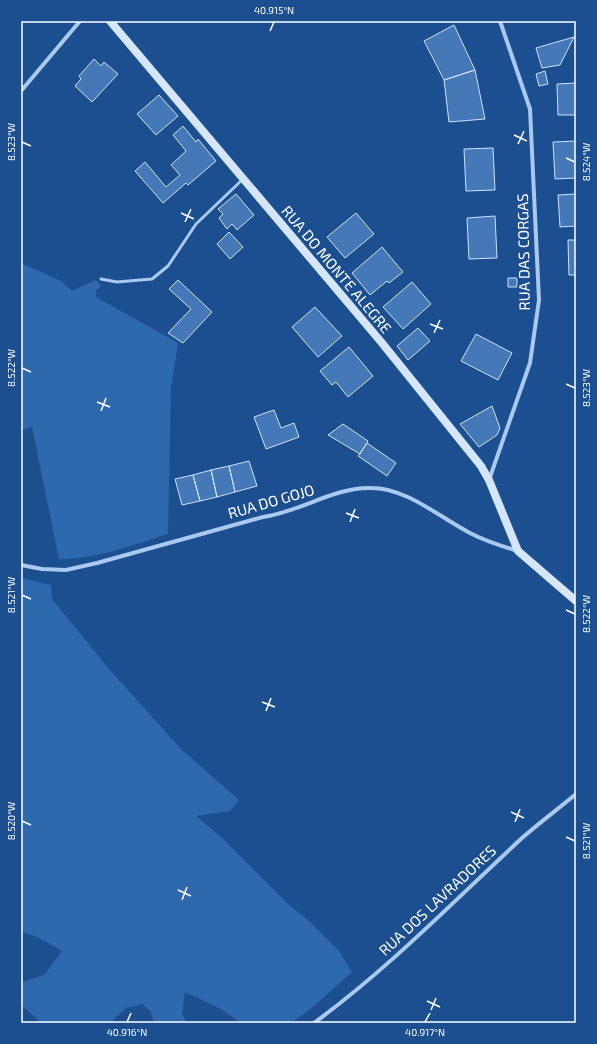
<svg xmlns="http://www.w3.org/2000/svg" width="597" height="1044" font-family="'Exo 2',sans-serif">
<rect width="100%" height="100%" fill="#1b4f8f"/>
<!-- green -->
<path fill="#2e69ad" d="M 21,263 L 61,281 L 72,291 L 96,280 L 101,286 L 96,291 L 96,297 L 178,343 L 171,387 L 168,534 C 133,545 96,559 59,559 L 32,427 L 21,430 Z
M 21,578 L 51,585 L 52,599 L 109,669 L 182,750 L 239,800 L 230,811 L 196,816 L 221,837 L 289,905 L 308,920 L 339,951 L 352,972 L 313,1007 L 291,1023 L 241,1023 L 221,1009 L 185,992 L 182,1014 L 187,1023 L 154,1023 L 151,1012 L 143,1004 L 126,1008 L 110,1023 L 42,1023 L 21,1005 L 22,982 L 44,975 L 62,951 L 35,936 L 21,932 Z"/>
<!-- building -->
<path fill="#4478b7" stroke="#cfe3fa" d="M 454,25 L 475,70 L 444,80 L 424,41 Z
M 574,37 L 560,65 L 542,68 L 536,48 Z
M 94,59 L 101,66 L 104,62 L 118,74 L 92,102 L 75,86 L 81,79 L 79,76 Z
M 475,70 L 485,119 L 449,122 L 444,80 Z
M 545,71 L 548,84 L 539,86 L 536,74 Z
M 576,83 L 576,115 L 558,115 L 557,84 Z
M 159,95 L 178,116 L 156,135 L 137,114 Z
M 183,126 L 196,142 L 198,139 L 216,161 L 188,185 L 186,183 L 163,203 L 135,171 L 145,162 L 166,187 L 180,175 L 171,165 L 186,151 L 173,135 Z
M 576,141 L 576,178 L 555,179 L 553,142 Z
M 493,148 L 495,190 L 466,191 L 464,149 Z
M 236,194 L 254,215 L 237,230 L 232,224 L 227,229 L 219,218 L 223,214 L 218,209 Z
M 576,194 L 576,226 L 560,227 L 558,195 Z
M 356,213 L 374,234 L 345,258 L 327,237 Z
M 495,216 L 497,258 L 469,259 L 467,218 Z
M 229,232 L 243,247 L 230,259 L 217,244 Z
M 568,240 L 576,240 L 576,275 L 569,275 Z
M 382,247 L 403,272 L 389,283 L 387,281 L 370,295 L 352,273 Z
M 508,278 L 517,278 L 517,287 L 508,287 Z
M 178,280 L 212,312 L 183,343 L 168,333 L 191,309 L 169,289 Z
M 412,282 L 431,304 L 403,329 L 383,307 Z
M 315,307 L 342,336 L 318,357 L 292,327 Z
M 418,328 L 430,341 L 408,360 L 397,346 Z
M 476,334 L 512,353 L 498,380 L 461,361 Z
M 349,347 L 373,376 L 348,397 L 336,382 L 332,385 L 320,371 Z
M 492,406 L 500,428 L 497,435 L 479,447 L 460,424 Z
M 274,410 L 281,428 L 294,423 L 299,437 L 266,449 L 254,417 Z
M 343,424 L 368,441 L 360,454 L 328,435 Z
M 367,443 L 396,463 L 387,476 L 358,456 Z
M 249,461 L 257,486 L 235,492 L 229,466 Z
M 229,466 L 235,492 L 217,497 L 211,470 Z
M 211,470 L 217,497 L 200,501 L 193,475 Z
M 193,475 L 200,501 L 182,505 L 175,479 Z"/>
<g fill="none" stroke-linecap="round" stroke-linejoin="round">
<!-- lane -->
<path stroke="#a9c9ee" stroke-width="3" d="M 101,279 L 117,282 L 152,279 L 168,266 L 196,224 L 243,179"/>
<!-- street -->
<path stroke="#a9c9ee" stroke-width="4" d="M 21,91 L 80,21
M 489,480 L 530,363 L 539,300 L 530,109 L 500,21
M 21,565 L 42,569 L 66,570 L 97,563 L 263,517 C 300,512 334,487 371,488 C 407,488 439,517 470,533 C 485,541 501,546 518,551
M 314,1023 C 389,968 454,901 522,838 C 539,823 558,809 576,794"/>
<!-- secondary -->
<path stroke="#d6e6fa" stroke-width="8" d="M 110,21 L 382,343 L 481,466 L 489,480 L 518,551 L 576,601"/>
</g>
<!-- ticks -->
<path fill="none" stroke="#fff" stroke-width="1.5" d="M 270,31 L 274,22M 514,135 L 527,141M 22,142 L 31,146M 518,144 L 524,131M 566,158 L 575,162M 181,213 L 194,219M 185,222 L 191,209M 430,324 L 443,329M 434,333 L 440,320M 22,368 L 31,372M 566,384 L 575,388M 97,402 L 110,407M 101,411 L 106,398M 346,513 L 359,518M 350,522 L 355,509M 22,595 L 31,599M 566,610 L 575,614M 262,702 L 275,707M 266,711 L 271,698M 511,812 L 524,818M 22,821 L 31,825M 515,822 L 520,809M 566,837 L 575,841M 178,890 L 191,896M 182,900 L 187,887M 427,1001 L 440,1007M 431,1010 L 436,998M 127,1022 L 131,1013M 425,1022 L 430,1013"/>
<g text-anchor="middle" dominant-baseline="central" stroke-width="4" stroke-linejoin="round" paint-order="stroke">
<!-- street labels -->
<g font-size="15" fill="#fff" stroke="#1b4f8f">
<text transform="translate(523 252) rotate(-91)">RUA DAS CORGAS</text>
<text transform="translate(337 269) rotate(50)">RUA DO MONTE ALEGRE</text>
<text transform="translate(271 501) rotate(-16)">RUA DO GOJO</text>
<text transform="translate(437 900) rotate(-43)">RUA DOS LAVRADORES</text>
</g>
</g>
<!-- border -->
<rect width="597" height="1044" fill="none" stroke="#1b4f8f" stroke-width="44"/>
<rect x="22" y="22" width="553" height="1000" fill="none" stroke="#fff" stroke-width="1.5"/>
<g font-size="10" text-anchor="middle" fill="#fff">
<text x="274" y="14">40.915°N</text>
<text transform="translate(11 142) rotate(-90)" y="4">8.523°W</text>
<text transform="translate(586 162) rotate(-90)" y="4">8.524°W</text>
<text transform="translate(11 368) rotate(-90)" y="4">8.522°W</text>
<text transform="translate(586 388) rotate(-90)" y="4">8.523°W</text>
<text transform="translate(11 595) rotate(-90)" y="4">8.521°W</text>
<text transform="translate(586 614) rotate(-90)" y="4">8.522°W</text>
<text transform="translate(11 821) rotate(-90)" y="4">8.520°W</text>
<text transform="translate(586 841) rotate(-90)" y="4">8.521°W</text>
<text x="127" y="1036">40.916°N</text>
<text x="425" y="1036">40.917°N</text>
</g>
</svg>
